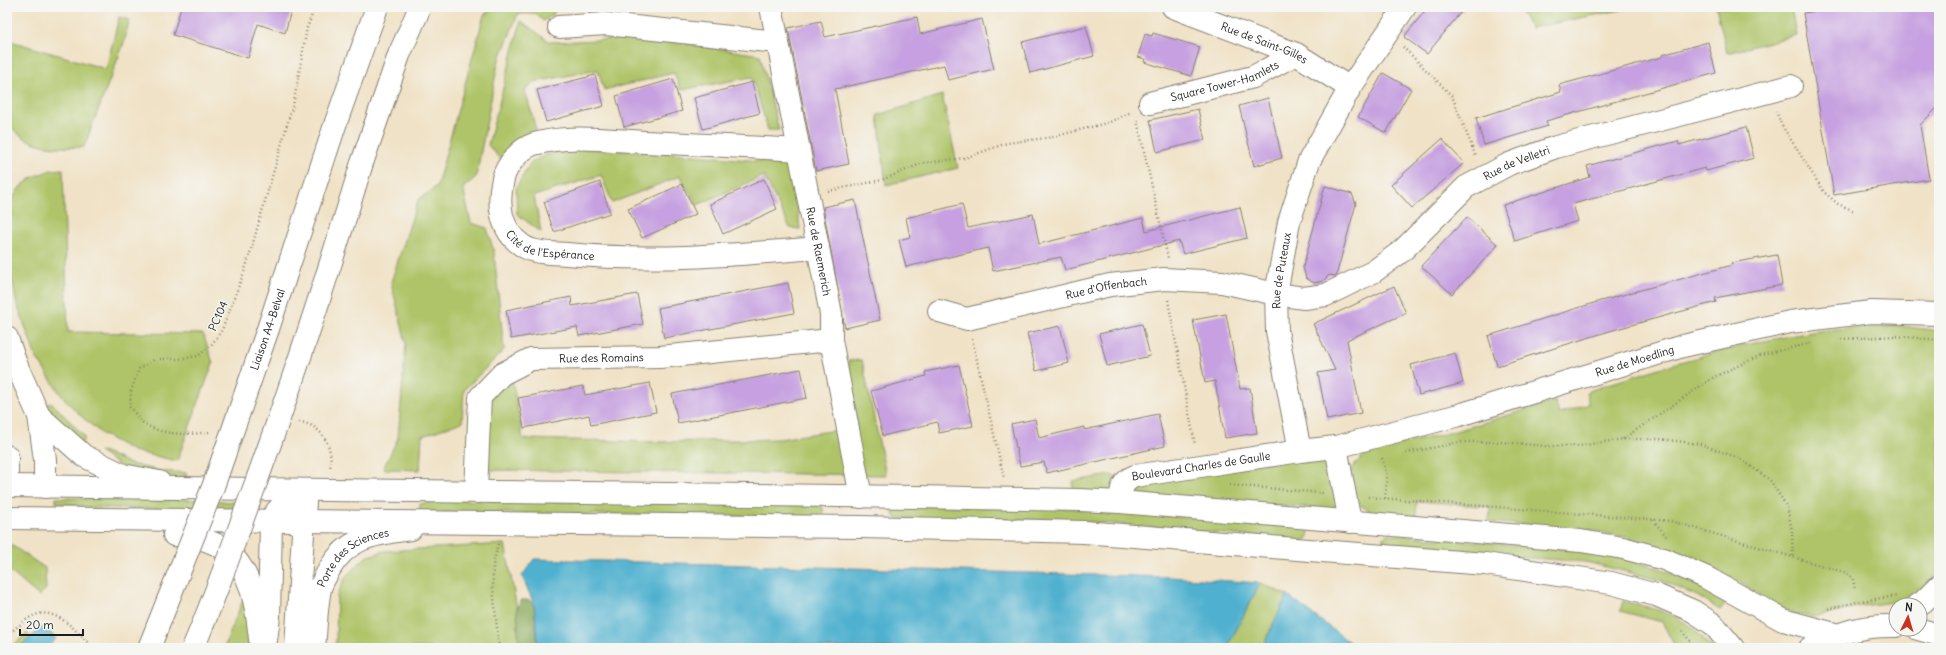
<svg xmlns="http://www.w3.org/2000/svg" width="1946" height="655" font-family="Delius,sans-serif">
<rect width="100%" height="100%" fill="#f6f6f2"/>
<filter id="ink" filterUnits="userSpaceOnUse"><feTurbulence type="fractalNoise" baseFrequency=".025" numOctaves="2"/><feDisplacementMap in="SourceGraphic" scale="8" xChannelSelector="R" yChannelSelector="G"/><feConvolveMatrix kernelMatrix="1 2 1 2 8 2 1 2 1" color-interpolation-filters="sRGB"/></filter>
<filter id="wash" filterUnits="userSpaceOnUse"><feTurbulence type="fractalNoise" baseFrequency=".012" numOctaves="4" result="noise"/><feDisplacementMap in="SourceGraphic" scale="16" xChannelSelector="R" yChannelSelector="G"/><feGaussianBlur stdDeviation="0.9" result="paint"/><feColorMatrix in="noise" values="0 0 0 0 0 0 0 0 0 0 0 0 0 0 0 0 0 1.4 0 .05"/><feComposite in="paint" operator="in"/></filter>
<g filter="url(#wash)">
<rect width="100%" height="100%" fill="#f0e2c6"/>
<!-- green -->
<path fill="#afc468" stroke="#667042" d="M 495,7 L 557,7 L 553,15 L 543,21 L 536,14 L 518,14 L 498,63 L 476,177 L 463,188 L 471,223 L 487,228 L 494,252 L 504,350 L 464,390 L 462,422 L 422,436 L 420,470 L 383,469 L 398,438 L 406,343 L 391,282 L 418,200 L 437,186 L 484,15 Z
M 1517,7 L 1635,7 L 1531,28 Z
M 1716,7 L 1791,7 L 1796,35 L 1727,53 Z
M 119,17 L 129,20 L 125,40 L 84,147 C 53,148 28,149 7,122 L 7,40 L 106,69 Z
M 521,21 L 550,42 L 649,38 L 760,55 L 779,130 L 768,130 L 752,77 L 681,90 L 674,73 L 604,90 L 598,70 L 534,82 L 525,90 L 536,130 L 503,162 L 488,145 Z
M 942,95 L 958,168 L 886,185 L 878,115 Z
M 562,148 L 672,153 L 792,164 L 800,229 L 790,228 L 764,176 L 697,205 L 680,176 L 612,203 L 601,175 L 534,196 L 541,232 L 517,214 L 516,188 L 531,162 Z
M 63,169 L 68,332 L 203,334 L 213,363 L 177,461 L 133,451 L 102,434 L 81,416 L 61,395 L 36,357 L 16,301 L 11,272 L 8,216 L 11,201 L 20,187 L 33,177 L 51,170 Z
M 1901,326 L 1939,331 L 1939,570 L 1927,586 L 1913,595 L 1893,602 L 1862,606 L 1830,614 L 1812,617 L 1794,614 L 1777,606 L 1731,577 L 1689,556 L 1630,538 L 1589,530 L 1489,522 L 1490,507 L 1417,501 L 1416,517 L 1373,513 L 1346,496 L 1331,509 L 1073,491 L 1073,481 L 1112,475 L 1123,485 L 1300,458 L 1318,460 L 1334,474 L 1349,477 L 1355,464 L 1366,454 L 1379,449 L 1449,433 L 1555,401 L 1559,414 L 1589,404 L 1586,392 C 1661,366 1740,343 1819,331 C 1846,327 1874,328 1901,326 Z
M 862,360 L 886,475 L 486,470 L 487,398 L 512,379 L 523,439 L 662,442 L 779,439 L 856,427 L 848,361 Z
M 50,403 L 53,404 L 84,436 L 84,440 L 81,444 L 64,429 L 45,405 Z
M 103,451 L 130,464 L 161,471 L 186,473 L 187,475 L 186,477 L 161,477 L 126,470 L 99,452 Z
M 56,498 L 212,500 L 252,504 L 251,510 L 95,508 L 56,503 Z
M 438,500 L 821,505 L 823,508 L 823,514 L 820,517 L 420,512 L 420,504 Z
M 897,505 L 1081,509 L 1305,527 L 1309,530 L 1308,539 L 1304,541 L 1081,521 L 896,518 L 893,515 L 893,508 Z
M 1387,534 L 1585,551 L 1621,558 L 1662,569 L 1702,587 L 1727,601 L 1720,610 L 1697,596 L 1660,580 L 1586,562 L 1386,547 L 1383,543 L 1384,537 Z
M 7,542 L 45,568 L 46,589 L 39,596 L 7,569 Z
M 505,544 L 517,609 L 519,648 L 334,648 L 336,641 L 337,596 L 346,576 L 366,557 L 384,551 Z
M 1260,583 L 1287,595 L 1262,648 L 1227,648 Z
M 244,597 L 251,648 L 224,648 Z
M 1623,601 C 1642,606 1666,610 1682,621 C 1694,628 1703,638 1712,648 L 1676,648 L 1662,622 L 1620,611 Z
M 44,626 L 56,639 L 47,648 L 10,648 L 27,633 L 31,637 Z"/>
<!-- forest -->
<path fill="#8baa5c" stroke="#54633c" d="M 521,600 L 529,600 L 534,604 L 538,648 L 519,648 L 517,609 Z"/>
<!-- water -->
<path fill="#50b1cf" stroke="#366676" d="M 534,559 L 1170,577 L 1260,583 L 1227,648 L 538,648 L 534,604 L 522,576 Z
M 1287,595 L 1357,648 L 1262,648 Z
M 44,626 L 56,639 L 47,648 L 18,648 Z"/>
<g id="blocks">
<!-- building -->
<path fill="#c6a0e0" d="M 181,7 L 292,7 L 285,33 L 258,24 L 248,58 L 173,35 Z
M 1428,7 L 1465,7 L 1427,54 L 1404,37 Z
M 1847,7 L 1939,7 L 1939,106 L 1920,125 L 1929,179 L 1834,195 L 1803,13 Z
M 917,17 L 920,34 L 982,19 L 994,69 L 948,80 L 944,65 L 835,89 L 849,164 L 816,171 L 788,28 L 821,21 L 825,37 Z
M 1086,26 L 1094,56 L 1030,73 L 1022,42 Z
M 1153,33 L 1200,47 L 1191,76 L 1144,62 L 1145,59 L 1138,57 L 1145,34 L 1152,36 Z
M 1708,42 L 1716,73 L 1546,121 L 1548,126 L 1484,145 L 1476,118 L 1561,92 L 1559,85 L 1662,57 L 1662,55 Z
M 1383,73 L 1411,89 L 1386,133 L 1358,117 Z
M 595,75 L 604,106 L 546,122 L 537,90 Z
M 673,79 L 682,111 L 624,127 L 616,96 Z
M 752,82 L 760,113 L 703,129 L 694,98 Z
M 1268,98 L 1282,158 L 1254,166 L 1239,106 Z
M 1198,109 L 1205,140 L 1157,152 L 1150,120 Z
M 1746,127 L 1754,158 L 1706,171 L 1705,168 L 1573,204 L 1578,221 L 1515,241 L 1503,205 L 1590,177 L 1587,166 L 1678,141 L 1679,145 Z
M 1442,139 L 1464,163 L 1412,208 L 1391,185 Z
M 764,179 L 777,209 L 723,234 L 710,204 Z
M 600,182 L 610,213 L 554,232 L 544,202 Z
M 682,184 L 696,214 L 642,238 L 628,209 Z
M 1325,186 L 1352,194 L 1356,204 L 1336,276 L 1329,275 L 1323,281 L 1314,283 L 1306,278 L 1303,267 Z
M 855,200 L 880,320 L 845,328 L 823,207 Z
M 962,204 L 968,228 L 1033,214 L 1039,244 L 1143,218 L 1146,231 L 1240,207 L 1247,238 L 1183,254 L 1179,241 L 1065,270 L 1061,257 L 993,271 L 988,248 L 906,267 L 899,240 L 910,237 L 906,218 Z
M 1467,217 L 1498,245 L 1452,294 L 1421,266 Z
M 1777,255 L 1782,285 L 1715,298 L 1716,302 L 1613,330 L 1497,366 L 1488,336 L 1597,302 L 1732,265 L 1731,263 Z
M 788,283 L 794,313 L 664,338 L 658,308 Z
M 1394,286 L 1406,313 L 1347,340 L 1361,413 L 1327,420 L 1318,373 L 1335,370 L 1313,324 Z
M 637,294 L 643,324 L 579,336 L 577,327 L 511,339 L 506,310 L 571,297 L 572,306 Z
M 1226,314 L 1240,389 L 1250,388 L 1257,433 L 1225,438 L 1215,381 L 1205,383 L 1193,320 Z
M 1142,324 L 1150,356 L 1107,366 L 1099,334 Z
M 1060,326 L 1069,363 L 1036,371 L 1027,333 Z
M 1455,353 L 1463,383 L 1419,395 L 1411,365 Z
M 959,365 L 973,426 L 939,433 L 937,422 L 883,436 L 871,391 L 926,376 L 925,372 Z
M 801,369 L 807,398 L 678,423 L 672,394 Z
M 650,383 L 656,412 L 591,425 L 589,415 L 524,428 L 518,398 L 583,386 L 585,395 Z
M 1158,414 L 1165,446 L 1047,473 L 1044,462 L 1020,466 L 1011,424 L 1035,419 L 1039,438 L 1084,427 L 1084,430 Z"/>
</g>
</g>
<g filter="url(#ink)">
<use href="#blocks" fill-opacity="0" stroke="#867f71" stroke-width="1"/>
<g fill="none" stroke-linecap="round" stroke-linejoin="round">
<defs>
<g id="street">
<path id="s1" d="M 771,7 L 831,314 L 831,340 L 861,497"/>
<path id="s2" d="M 1173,7 L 1296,54 L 1350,88"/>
<path d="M 559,27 L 606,24 L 777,42"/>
<path id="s3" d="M 1150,103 L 1253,77 L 1296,54"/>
<path id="s4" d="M 799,150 C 747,147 696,144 644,142 C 609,140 569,134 534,144 C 521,148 506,165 503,179 C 497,203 500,231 523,246 C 535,254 554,253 567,254 C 651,262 734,255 818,248"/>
<path id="s5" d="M 939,311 L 967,319 L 1110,285 L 1164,279 L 1222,282 L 1276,294 L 1304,298 L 1326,295 L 1373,272 L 1402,251 L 1466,187 L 1509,164 L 1556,147 L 1791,86"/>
<path id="s6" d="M 1336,447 L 1459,415 L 1683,346 L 1790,322 L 1871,312 L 1939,314"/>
<path id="s7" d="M 1300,451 L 1277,331 L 1276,294 L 1289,222 L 1309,161 L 1350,88 L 1405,7"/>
<path id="s8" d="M 476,492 L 480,397 L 502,374 L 531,359 L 660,357 L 831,340"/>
<path id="s9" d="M 1120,502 C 1121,489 1122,481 1135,476 L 1300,451 L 1336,447 L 1350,522"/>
<path d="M 1917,605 L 1923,602 L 1939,586"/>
</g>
<g id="secondary">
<path d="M 7,338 L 16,364 L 39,416 L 45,460 L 45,487"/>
<path d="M 39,416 L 84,456 L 123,475 L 159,482"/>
<path d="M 7,456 L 7,478"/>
<path d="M 265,648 L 269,617 L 271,521 C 278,504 288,503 305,498"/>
<path d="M 296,648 L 305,501"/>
<path id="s10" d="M 314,648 C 316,629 316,608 320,589 C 321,583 326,576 329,570 C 348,536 376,534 411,529"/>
</g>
<path id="primary" d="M 7,486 L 916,497 L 1080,500 L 1120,502 L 1581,541 L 1623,548 L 1664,559 L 1705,577 L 1783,620 L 1835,634
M 7,518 L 860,527 L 1084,532 L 1485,564 L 1611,583 L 1656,595 L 1693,611 L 1713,624 L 1733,648
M 174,535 C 248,537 255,589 261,648
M 1918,629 L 1939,635
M 1810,648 C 1840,632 1861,625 1896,626"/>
<path id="highway" d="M 336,122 L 377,7
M 361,166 L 399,55 L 420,7"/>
</defs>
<!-- street casing -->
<use href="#street" stroke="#867f71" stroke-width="24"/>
<!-- secondary casing -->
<use href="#secondary" stroke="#867f71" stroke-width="24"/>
<!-- primary casing -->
<use href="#primary" stroke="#867f71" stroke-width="24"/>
<!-- highway casing -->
<use href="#highway" stroke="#867f71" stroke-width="24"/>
<!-- path -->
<path stroke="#867f71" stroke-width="2.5" stroke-dasharray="1 3" stroke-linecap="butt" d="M 1403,47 L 1452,96 L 1476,157
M 1776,111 L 1781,124 L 1824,192 L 1838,204 L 1854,211
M 1137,120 L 1168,258
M 1938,169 L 1939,179
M 828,191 L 882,180 L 923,163 L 965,158 L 1007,143 L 1053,137 L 1110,122 L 1131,112
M 1168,300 L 1195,445
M 972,339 L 1004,478
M 1841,339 L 1896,336 L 1939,340
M 299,422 C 322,424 334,448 330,468
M 209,432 C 188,435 160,436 142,422 C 138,418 134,411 130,407 L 131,391 L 139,369 L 155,359 L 178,359 L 198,356 L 212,344 L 222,330 L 246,267 L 294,101 L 307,28 L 315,7
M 1623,439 L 1714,377 L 1761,355 L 1811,343
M 1406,453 L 1462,442 L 1500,442 L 1545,446 L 1579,446 L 1623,439 L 1660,439 L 1700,444 L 1739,458 L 1770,480 L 1787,507 L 1792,531 L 1793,557
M 1382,458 L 1387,477 L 1385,499
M 1230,485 L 1323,493
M 1368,497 L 1671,521 L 1847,573 L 1853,579 L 1855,590
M 1653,520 L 1667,537
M 498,544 L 493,565 L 493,588 L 499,648
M 1828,609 L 1861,601 L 1897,596
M 1682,631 L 1696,648
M 7,635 C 14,630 21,623 29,618 C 54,602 77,632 93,648"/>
<!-- street -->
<use href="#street" stroke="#fff" stroke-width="22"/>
<!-- secondary -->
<use href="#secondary" stroke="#fff" stroke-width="22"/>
<!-- primary -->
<use href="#primary" stroke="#fff" stroke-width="22"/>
<!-- highway -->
<use href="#highway" stroke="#fff" stroke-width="22"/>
<defs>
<g id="highway-bridge">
<path id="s11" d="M 149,648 L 213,487 L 268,329 L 336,122"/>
<path d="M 193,648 C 213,602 230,554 247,507 C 289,394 326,281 361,166"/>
</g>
</defs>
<!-- highway-bridge casing -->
<use href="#highway-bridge" stroke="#867f71" stroke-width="24" stroke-linecap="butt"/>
<!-- highway-bridge -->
<use href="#highway-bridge" stroke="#fff" stroke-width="22"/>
</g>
</g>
<g text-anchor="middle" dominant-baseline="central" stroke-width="3" stroke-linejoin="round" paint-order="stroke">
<!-- street labels -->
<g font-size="11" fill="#1c1c1c" stroke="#f6f6f2">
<text stroke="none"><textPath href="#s2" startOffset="98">Rue de Saint-Gilles</textPath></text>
<text stroke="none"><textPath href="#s3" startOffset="78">Square Tower-Hamlets</textPath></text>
<text stroke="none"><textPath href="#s5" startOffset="629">Rue de Velletri</textPath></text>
<text stroke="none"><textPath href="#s4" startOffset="415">Cité de l'Espérance</textPath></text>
<text stroke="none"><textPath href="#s1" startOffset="249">Rue de Raemerich</textPath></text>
<text stroke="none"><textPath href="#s7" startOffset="183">Rue de Puteaux</textPath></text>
<text stroke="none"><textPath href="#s5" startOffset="172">Rue d'Offenbach</textPath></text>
<text transform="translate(218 316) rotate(-66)">PC104</text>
<text stroke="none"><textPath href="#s11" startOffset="340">Liaison A4-Belval</textPath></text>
<text stroke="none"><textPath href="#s8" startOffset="230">Rue des Romains</textPath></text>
<text stroke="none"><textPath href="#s6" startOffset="311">Rue de Moedling</textPath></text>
<text stroke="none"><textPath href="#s9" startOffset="99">Boulevard Charles de Gaulle</textPath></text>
<text stroke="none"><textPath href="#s10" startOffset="108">Porte des Sciences</textPath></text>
</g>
</g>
<!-- margin -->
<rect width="1946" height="655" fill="none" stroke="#f6f6f2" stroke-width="24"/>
<!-- north arrow -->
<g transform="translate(1908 617) rotate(5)"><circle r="19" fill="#f6f6f2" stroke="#9f9f9c"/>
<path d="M0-3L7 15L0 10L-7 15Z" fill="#c8321e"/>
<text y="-6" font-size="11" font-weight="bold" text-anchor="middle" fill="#1c1c1c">N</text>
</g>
<!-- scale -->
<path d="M20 629v6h63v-6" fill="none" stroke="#1c1c1c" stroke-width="2"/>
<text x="26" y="629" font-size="12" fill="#1c1c1c" stroke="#f6f6f2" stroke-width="3" paint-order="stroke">20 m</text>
</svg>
